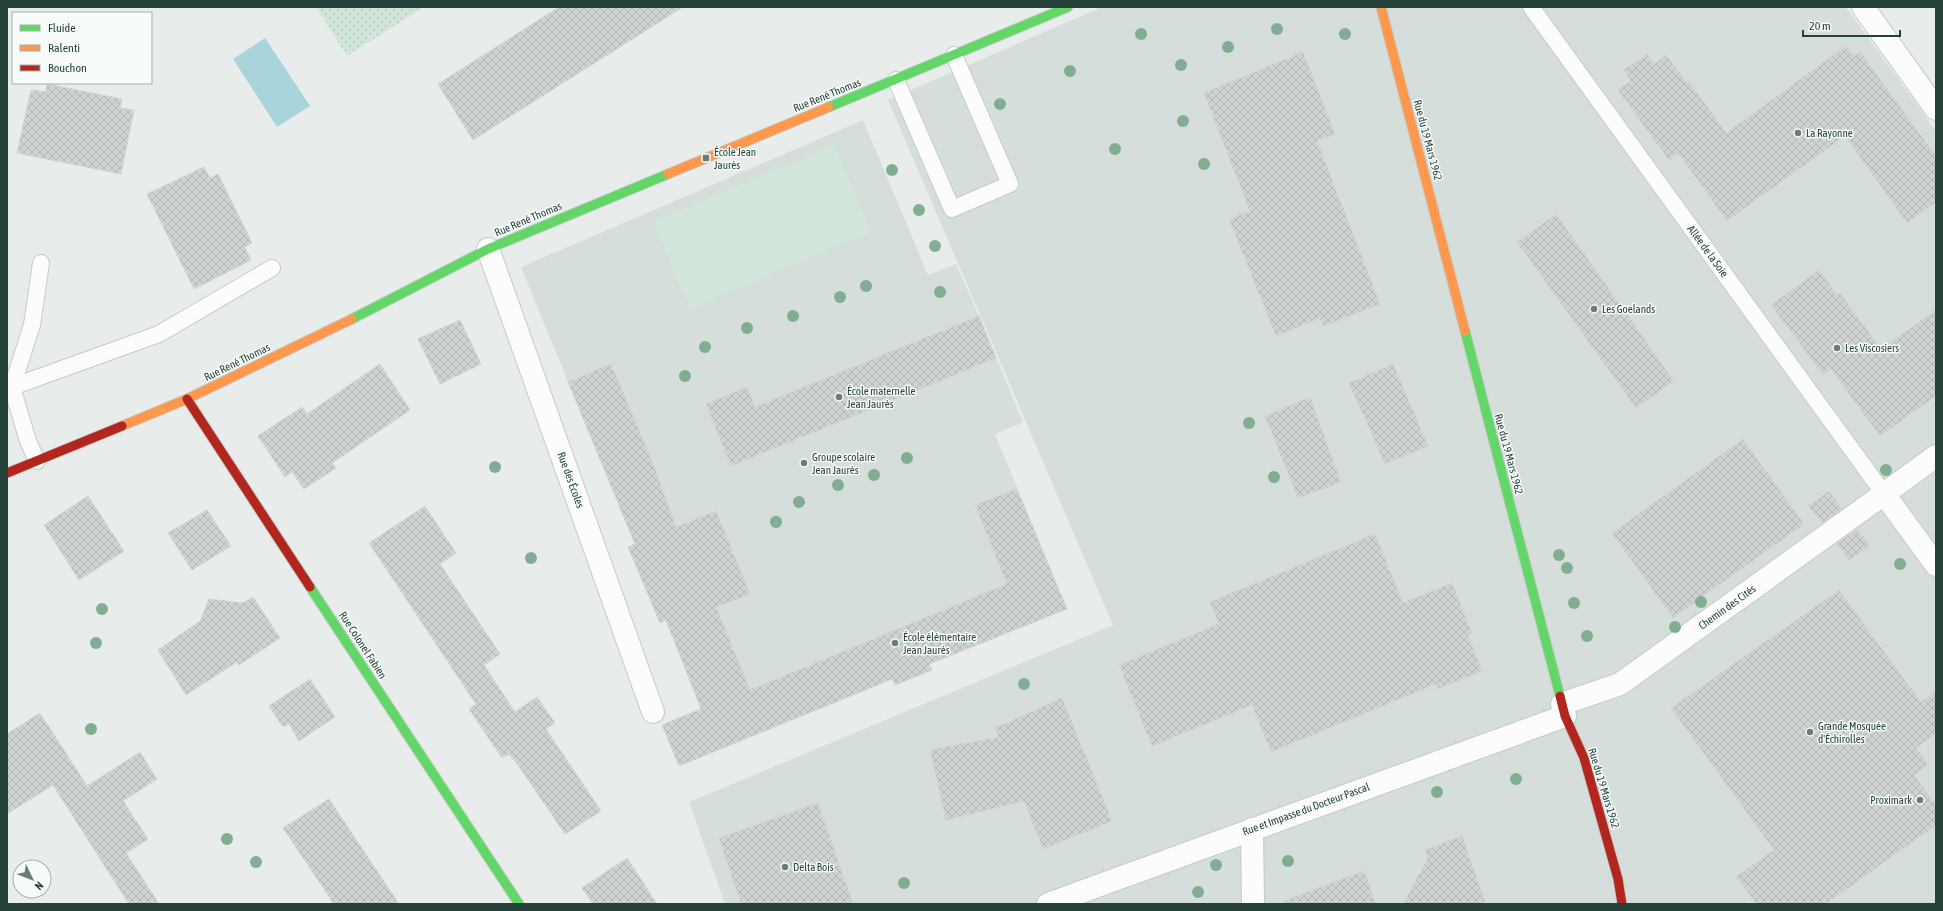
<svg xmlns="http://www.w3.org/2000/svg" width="1943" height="911" font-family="'Asap Condensed',sans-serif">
<defs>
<pattern id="grass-dots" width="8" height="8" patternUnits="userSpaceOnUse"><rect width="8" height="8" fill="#d1e6d8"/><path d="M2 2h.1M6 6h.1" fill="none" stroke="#b3c6ba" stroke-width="1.8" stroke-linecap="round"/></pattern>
<pattern id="building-cross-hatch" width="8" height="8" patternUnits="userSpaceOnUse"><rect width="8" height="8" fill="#cfd4d2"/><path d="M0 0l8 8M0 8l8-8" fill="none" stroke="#b2b7b5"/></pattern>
</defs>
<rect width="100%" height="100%" fill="#e8edeb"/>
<!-- built -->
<path fill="#d6dedb" d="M 1102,7 L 1846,7 L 1936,131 L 1936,904 L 725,904 L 689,802 L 1113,625 L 888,100 Z
M 863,120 L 928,275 L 956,264 L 979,316 L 1023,422 L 995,434 L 1067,609 L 679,766 L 662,725 L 702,708 L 521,267 Z"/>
<!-- grass -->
<path fill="url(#grass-dots)" d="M 316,7 L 424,7 L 347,56 Z"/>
<!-- pitch -->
<path fill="#d1e6d8" d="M 834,145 L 871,232 L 690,309 L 653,222 Z"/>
<!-- water -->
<path fill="#a9d4db" d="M 265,38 L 310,106 L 277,127 L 233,59 Z"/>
<!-- building -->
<path fill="url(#building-cross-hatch)" stroke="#d1d6d4" d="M 559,7 L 683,7 L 473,140 L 438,84 Z
M 1846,46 L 1854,56 L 1860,52 L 1936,156 L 1936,202 L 1907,223 L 1845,136 L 1727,221 L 1678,153 L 1669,160 L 1618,90 L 1631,81 L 1624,70 L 1647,54 L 1654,64 L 1666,55 L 1686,82 L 1688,80 L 1726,133 Z
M 1303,52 L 1335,134 L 1317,141 L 1380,304 L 1324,326 L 1320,318 L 1276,336 L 1229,219 L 1250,211 L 1204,93 Z
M 47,84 L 122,99 L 120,108 L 134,110 L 121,174 L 17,153 L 31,90 L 46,92 Z
M 204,167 L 210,178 L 218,174 L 252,243 L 245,247 L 251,260 L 194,289 L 147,194 Z
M 1556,214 L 1674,381 L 1636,408 L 1517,242 Z
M 1819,270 L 1837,295 L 1840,293 L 1881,349 L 1936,310 L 1936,396 L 1880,436 L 1831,369 L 1823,375 L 1771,305 Z
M 979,316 L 996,358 L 731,466 L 706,404 L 747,387 L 755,407 Z
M 460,320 L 481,364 L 440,384 L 418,339 Z
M 380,364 L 410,410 L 332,463 L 336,468 L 304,489 L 292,472 L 285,477 L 258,436 L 302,407 L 307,414 Z
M 611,364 L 654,466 L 676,527 L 716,511 L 750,594 L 716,607 L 750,690 L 1007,584 L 975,505 L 1017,489 L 1067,609 L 929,664 L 932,670 L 895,685 L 892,679 L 679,766 L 662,725 L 701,709 L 666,620 L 660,623 L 628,547 L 635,544 L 568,382 Z
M 1393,364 L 1428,446 L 1385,464 L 1349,383 Z
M 1310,397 L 1341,482 L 1298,498 L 1265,416 Z
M 1743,439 L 1804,524 L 1673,618 L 1612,533 Z
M 1829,491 L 1842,509 L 1822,523 L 1808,506 Z
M 88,496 L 124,551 L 79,580 L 44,525 Z
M 425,506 L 456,553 L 440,564 L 500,654 L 484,665 L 515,712 L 537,697 L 555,723 L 546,729 L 601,811 L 565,834 L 518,765 L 509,754 L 502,758 L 469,709 L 476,704 L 369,543 Z
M 207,510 L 231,546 L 192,570 L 168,533 Z
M 1857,529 L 1870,546 L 1849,560 L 1837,544 Z
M 1375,534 L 1403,603 L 1452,583 L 1472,633 L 1468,635 L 1482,671 L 1438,689 L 1436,684 L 1271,752 L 1252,705 L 1152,746 L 1119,665 L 1219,624 L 1210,602 Z
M 1839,590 L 1921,702 L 1936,691 L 1936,734 L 1916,748 L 1929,765 L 1914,775 L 1936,805 L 1936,825 L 1826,904 L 1757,904 L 1736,877 L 1774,850 L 1671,708 Z
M 253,597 L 280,638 L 239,665 L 237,662 L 186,695 L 158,650 L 200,621 L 209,599 L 243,603 Z
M 310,679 L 335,717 L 299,741 L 289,724 L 283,727 L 269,706 Z
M 1062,698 L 1112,821 L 1043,849 L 1024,801 L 946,820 L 930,750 L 999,737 L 995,728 Z
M 40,713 L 87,786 L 140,752 L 157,779 L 123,801 L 148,839 L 126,853 L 159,904 L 129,904 L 53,785 L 7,814 L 7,734 Z
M 329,799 L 399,904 L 334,904 L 283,828 Z
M 818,803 L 853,904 L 741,904 L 719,838 Z
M 1462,836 L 1486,904 L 1403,904 L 1428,858 L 1425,850 Z
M 627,858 L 657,904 L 593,904 L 582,888 Z
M 1364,871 L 1376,904 L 1284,904 L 1283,901 Z"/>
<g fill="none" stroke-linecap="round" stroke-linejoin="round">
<defs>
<path id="lane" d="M 1531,7 L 1884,494
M 896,80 L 952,209 L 1010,184 L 954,55
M 12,387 L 159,334 L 272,268
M 37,461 L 28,441 L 12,387 L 32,325 L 41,263"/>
<path id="street" d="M 1863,7 L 1936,109
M 488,249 L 653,712
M 1936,456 L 1884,494 L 1936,565
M 1562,704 L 1620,684 L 1884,494
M 1252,829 L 1253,904
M 1048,904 L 1565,716"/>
<path id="fast" d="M 829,107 L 1068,7
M 352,319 L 488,249 L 668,174
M 1465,331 L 1560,696
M 310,587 L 519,904"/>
<path id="slow" d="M 1381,7 L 1465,331
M 668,174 L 829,107
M 122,426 L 187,399 L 352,319"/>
<path id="jam" d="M 187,399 L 310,587
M 7,473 L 122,426
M 1560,696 L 1565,716 L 1584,758 L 1618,879 L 1622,904"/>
</defs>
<!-- lane casing -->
<use href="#lane" stroke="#c5cac8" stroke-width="18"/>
<!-- street casing -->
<use href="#street" stroke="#c5cac8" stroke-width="24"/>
<!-- fast casing -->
<use href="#fast" stroke="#c3cbc8" stroke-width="11"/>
<!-- slow casing -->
<use href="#slow" stroke="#c3cbc8" stroke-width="11"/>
<!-- jam casing -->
<use href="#jam" stroke="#c3cbc8" stroke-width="11"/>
<!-- lane -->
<use href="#lane" stroke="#fcfcfc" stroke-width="16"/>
<!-- street -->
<use href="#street" stroke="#fcfcfc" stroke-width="22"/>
<!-- fast -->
<use href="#fast" stroke="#63d668" stroke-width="9"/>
<!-- slow -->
<use href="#slow" stroke="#ff974d" stroke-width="9"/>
<!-- jam -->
<use href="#jam" stroke="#b3261e" stroke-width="9"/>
</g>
<!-- trees -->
<g fill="#81ae93">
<circle cx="1277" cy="29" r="6"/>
<circle cx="1141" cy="34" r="6"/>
<circle cx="1345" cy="34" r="6"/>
<circle cx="1228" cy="47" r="6"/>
<circle cx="1181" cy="65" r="6"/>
<circle cx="1070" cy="71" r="6"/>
<circle cx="1000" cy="104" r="6"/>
<circle cx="1183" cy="121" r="6"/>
<circle cx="1115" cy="149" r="6"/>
<circle cx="1204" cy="164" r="6"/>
<circle cx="892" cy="170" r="6"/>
<circle cx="919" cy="210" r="6"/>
<circle cx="935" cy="246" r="6"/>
<circle cx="866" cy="286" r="6"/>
<circle cx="940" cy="292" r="6"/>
<circle cx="840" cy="297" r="6"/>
<circle cx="793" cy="316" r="6"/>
<circle cx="747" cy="328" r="6"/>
<circle cx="705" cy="347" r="6"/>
<circle cx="685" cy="376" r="6"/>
<circle cx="1249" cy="423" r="6"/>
<circle cx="907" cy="458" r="6"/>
<circle cx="495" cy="467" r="6"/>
<circle cx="1886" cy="470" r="6"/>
<circle cx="874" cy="475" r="6"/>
<circle cx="1274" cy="477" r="6"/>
<circle cx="838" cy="485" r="6"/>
<circle cx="799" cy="502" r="6"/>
<circle cx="776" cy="522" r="6"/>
<circle cx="1559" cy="555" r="6"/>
<circle cx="531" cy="558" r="6"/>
<circle cx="1900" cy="564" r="6"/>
<circle cx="1567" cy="568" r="6"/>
<circle cx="1701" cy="602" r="6"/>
<circle cx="1574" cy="603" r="6"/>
<circle cx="102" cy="609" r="6"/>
<circle cx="1675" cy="627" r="6"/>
<circle cx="1587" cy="636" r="6"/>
<circle cx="96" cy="643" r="6"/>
<circle cx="1024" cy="684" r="6"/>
<circle cx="91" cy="729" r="6"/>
<circle cx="1516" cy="779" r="6"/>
<circle cx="1437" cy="792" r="6"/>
<circle cx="227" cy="839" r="6"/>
<circle cx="1288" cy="861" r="6"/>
<circle cx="256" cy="862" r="6"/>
<circle cx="1216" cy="865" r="6"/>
<circle cx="904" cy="883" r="6"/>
<circle cx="1198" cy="892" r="6"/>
</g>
<!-- markers -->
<g fill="#697e78" stroke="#f7fbf9" stroke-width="1.5">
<circle cx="1798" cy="133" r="4"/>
<rect x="702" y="154" width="8" height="8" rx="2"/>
<circle cx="1594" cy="309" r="4"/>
<circle cx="1837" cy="348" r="4"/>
<circle cx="839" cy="397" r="4"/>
<circle cx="804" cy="463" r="4"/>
<circle cx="895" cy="643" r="4"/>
<circle cx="1810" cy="732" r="4"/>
<circle cx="1920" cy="800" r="4"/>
<circle cx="785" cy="867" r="4"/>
</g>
<g text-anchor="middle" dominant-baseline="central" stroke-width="3" stroke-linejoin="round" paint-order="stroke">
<!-- street labels -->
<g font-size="11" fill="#24423a" stroke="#f7fbf9">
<text transform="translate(827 95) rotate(-22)">Rue René Thomas</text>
<text transform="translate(1428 140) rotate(75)">Rue du 19 Mars 1962</text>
<text transform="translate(528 219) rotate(-23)">Rue René Thomas</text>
<text transform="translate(1708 251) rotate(54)">Allée de la Soie</text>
<text transform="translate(237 362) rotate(-26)">Rue René Thomas</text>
<text transform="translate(1509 454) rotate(75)">Rue du 19 Mars 1962</text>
<text transform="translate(571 480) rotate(70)">Rue des Écoles</text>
<text transform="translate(1727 607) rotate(-36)">Chemin des Cités</text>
<text transform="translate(363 645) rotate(57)">Rue Colonel Fabien</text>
<text transform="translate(1604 788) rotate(73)">Rue du 19 Mars 1962</text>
<text transform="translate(1306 809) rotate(-20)">Rue et Impasse du Docteur Pascal</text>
</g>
<!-- poi labels -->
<g font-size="11" fill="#24423a" stroke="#f7fbf9" text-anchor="start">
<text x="1806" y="133">La Rayonne</text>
<text x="714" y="152">École Jean<tspan x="714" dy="13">Jaurès</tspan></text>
<text x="1602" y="309">Les Goelands</text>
<text x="1845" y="348">Les Viscosiers</text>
<text x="847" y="391">École maternelle<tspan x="847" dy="13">Jean Jaurès</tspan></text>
<text x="812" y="457">Groupe scolaire<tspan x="812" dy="13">Jean Jaurès</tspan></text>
<text x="903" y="637">École élémentaire<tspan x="903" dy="13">Jean Jaurès</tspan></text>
<text x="1818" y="726">Grande Mosquée<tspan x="1818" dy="13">d'Échirolles</tspan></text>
<text x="1912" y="800" text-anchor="end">Proximark</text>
<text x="793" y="867">Delta Bois</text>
</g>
</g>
<!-- border -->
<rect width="1943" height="911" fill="none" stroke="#24423a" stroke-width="16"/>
<!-- legend -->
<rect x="12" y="12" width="140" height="72" fill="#f7fbf9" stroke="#a3b1ad"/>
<rect x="20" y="25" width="20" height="6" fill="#63d668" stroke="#a3b1ad"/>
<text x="48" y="32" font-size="12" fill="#24423a">Fluide</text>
<rect x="20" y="45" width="20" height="6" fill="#ff974d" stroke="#a3b1ad"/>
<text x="48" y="52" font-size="12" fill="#24423a">Ralenti</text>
<rect x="20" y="65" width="20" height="6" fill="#b3261e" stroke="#a3b1ad"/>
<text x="48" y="72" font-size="12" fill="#24423a">Bouchon</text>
<!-- north arrow -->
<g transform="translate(32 879) rotate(133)"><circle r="19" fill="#f7fbf9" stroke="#a3b1ad"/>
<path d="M0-3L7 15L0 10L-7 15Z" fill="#697e78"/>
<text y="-6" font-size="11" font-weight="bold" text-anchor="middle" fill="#24423a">N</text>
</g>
<!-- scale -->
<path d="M1803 30v6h97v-6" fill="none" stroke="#24423a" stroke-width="2"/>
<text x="1809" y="30" font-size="12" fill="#24423a" stroke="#f7fbf9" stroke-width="3" paint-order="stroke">20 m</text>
</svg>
